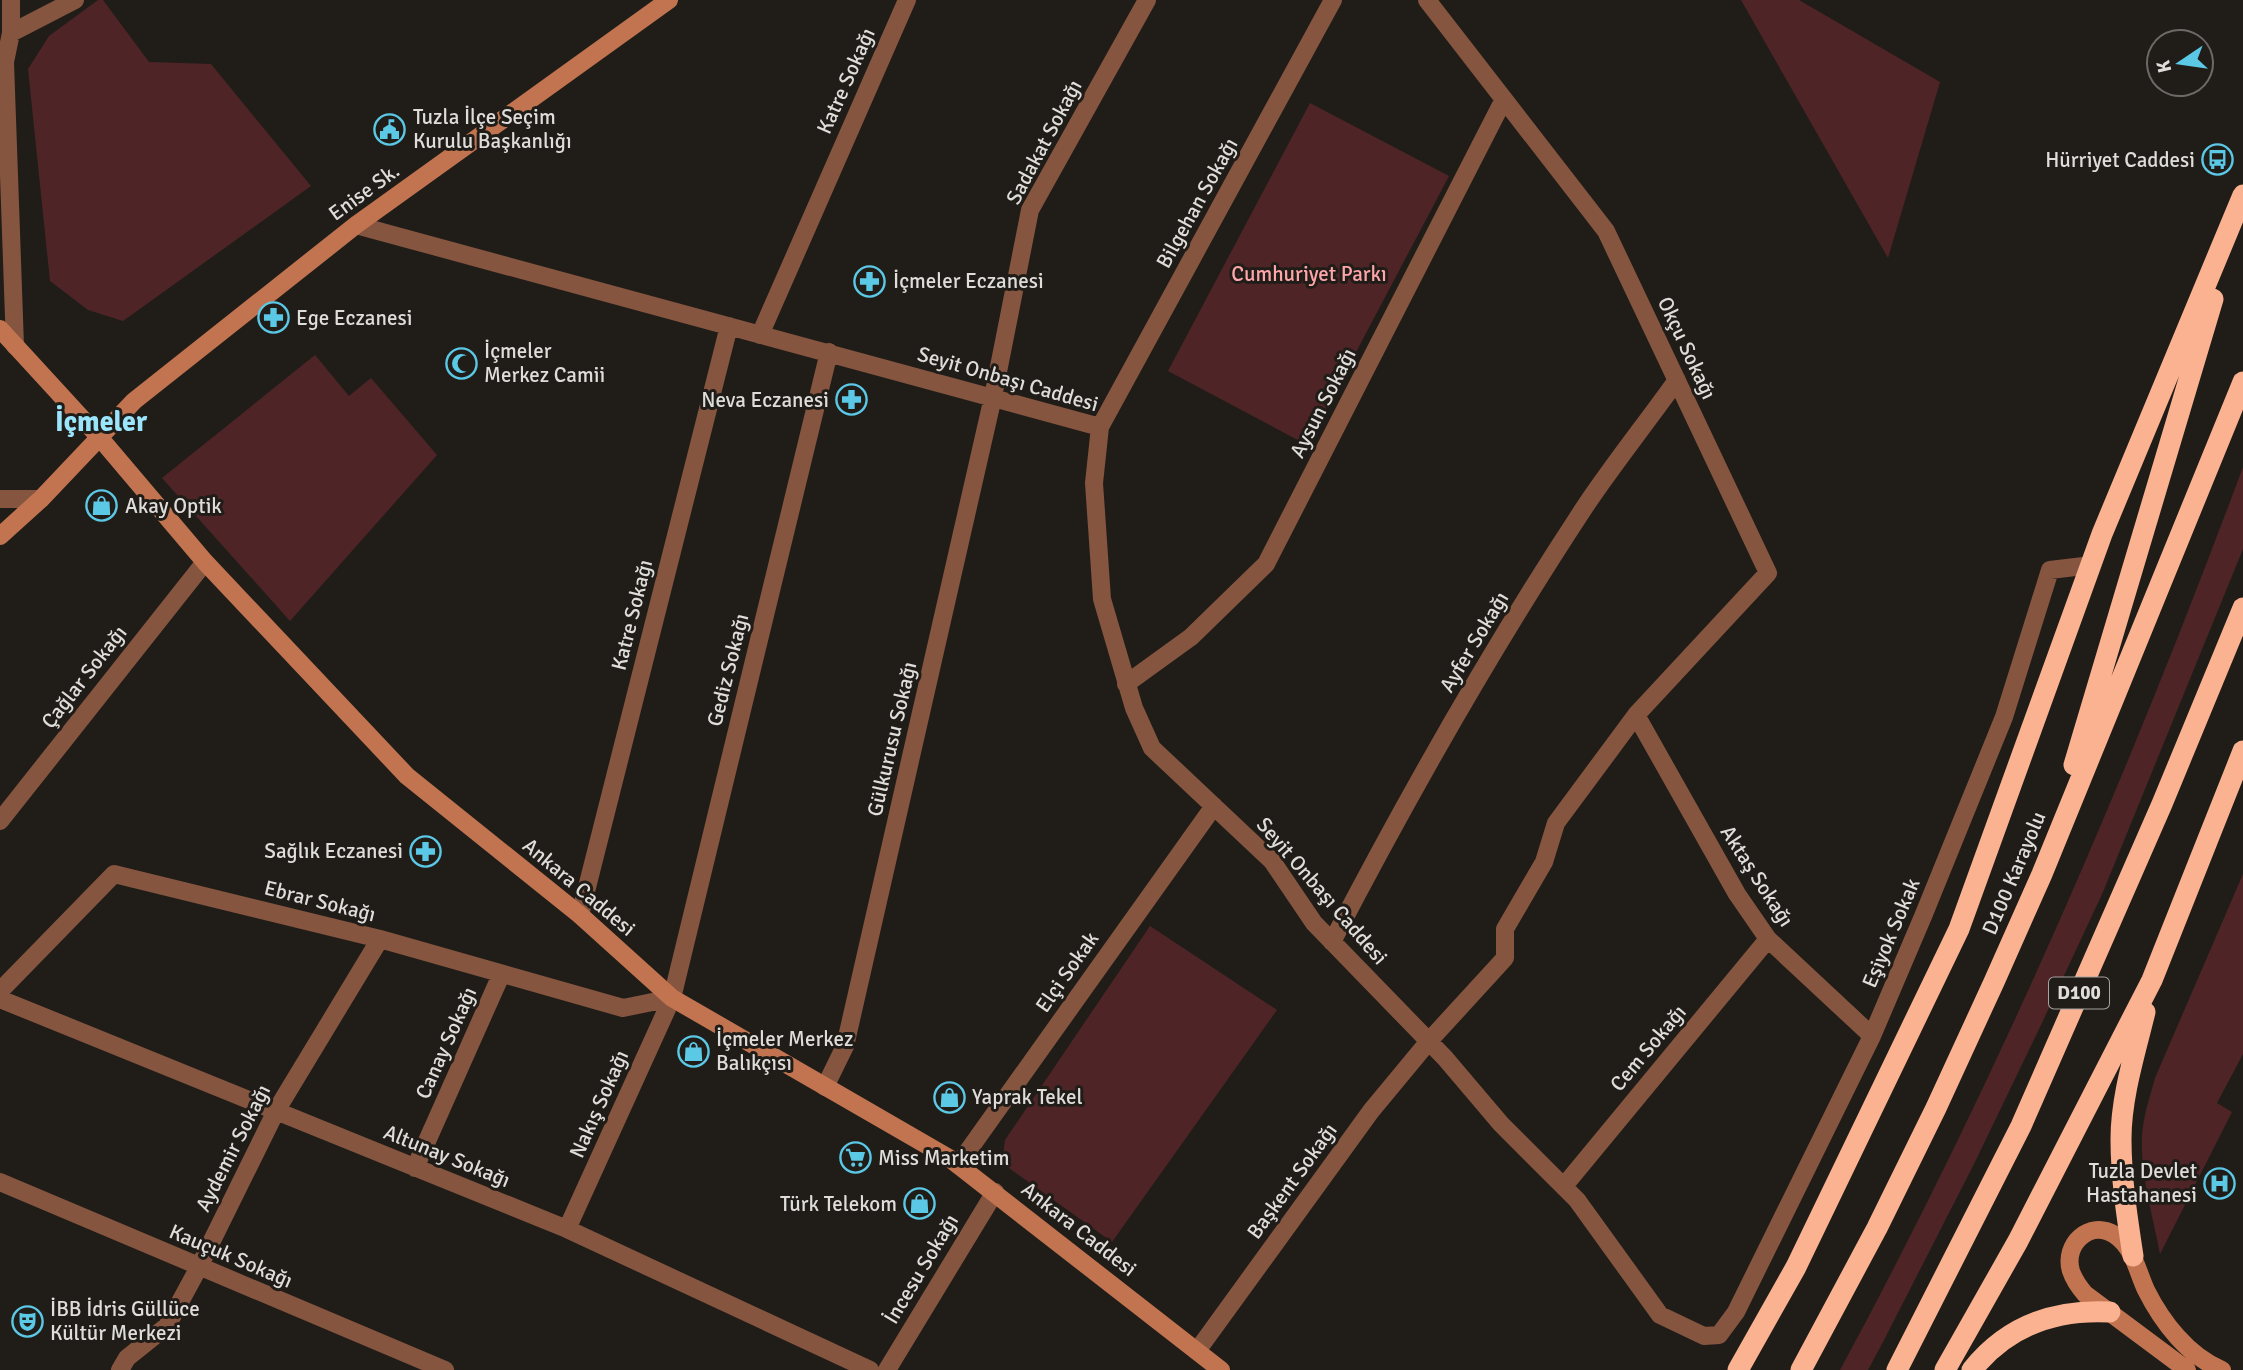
<svg xmlns="http://www.w3.org/2000/svg" width="2243" height="1370" font-family="Signika,sans-serif">
<rect width="100%" height="100%" fill="#201d19"/>
<!-- green -->
<path fill="#4e2427" d="M 98,0 L 103,0 L 149,62 L 211,64 L 311,186 L 123,321 L 88,310 L 50,281 L 28,69 L 49,36 Z
M 1741,0 L 1799,0 L 1940,82 L 1888,258 Z
M 1310,103 L 1449,176 L 1307,445 L 1168,371 Z
M 315,355 L 349,396 L 371,378 L 437,455 L 290,621 L 162,478 Z
M 2243,467 L 2243,549 L 2174,718 L 2103,892 L 2041,1025 L 1974,1164 L 1883,1342 L 1868,1370 L 1840,1370 C 1997,1080 2128,776 2243,467 Z
M 2243,874 L 2243,1054 L 2217,1103 L 2232,1112 L 2160,1254 C 2153,1216 2140,1175 2142,1136 C 2143,1116 2150,1097 2155,1078 Z
M 1150,926 L 1277,1010 L 1112,1242 L 1002,1163 L 1005,1140 Z"/>
<g fill="none" stroke-linecap="round" stroke-linejoin="round">
<!-- street -->
<path stroke="#85553f" stroke-width="18" d="M 11,0 L 11,33 L 5,62 L 15,346
M 11,33 L 75,0
M 356,225 L 1100,427 L 1094,483 L 1102,599 L 1134,708 L 1152,748 L 1272,861 L 1314,923 L 1445,1058 L 1501,1124 L 1577,1200 L 1660,1315 L 1704,1336 L 1719,1335 L 1736,1312 L 1872,1036 L 1924,914 L 2004,717 L 2050,570 L 2092,565
M 760,335 L 907,0
M 1100,427 L 1333,0
M 0,499 L 41,499
M 1126,684 L 1191,637 L 1266,564 L 1504,99
M 1636,715 L 1737,894 L 1768,939 L 1872,1036
M 0,821 L 205,562
M 580,915 L 729,326
M 1332,942 C 1410,792 1493,646 1586,505 C 1615,462 1647,422 1677,380
M 0,991 L 114,874 L 380,939 L 623,1008 L 672,998
M 0,999 L 567,1229 L 870,1370
M 825,1087 L 845,1046 L 993,397 L 1030,210 L 1147,0
M 958,1165 L 1214,806
M 415,1168 L 501,975
M 0,1182 L 445,1370
M 1564,1186 L 1768,939
M 567,1229 L 672,998 L 829,352
M 1197,1351 L 1371,1111 L 1429,1041 L 1505,958 L 1505,929 L 1544,862 L 1556,823 L 1636,715 L 1768,573 L 1606,231 L 1427,0
M 120,1370 L 127,1358 L 167,1326 L 199,1267 L 276,1111 L 380,939
M 887,1370 L 995,1192"/>
<!-- secondary -->
<path stroke="#c1744f" stroke-width="18" d="M 0,329 L 100,438 L 205,562 L 407,776 L 580,915 L 672,998 L 949,1158 L 1221,1370
M 0,536 L 41,499 L 134,401 L 356,225 L 669,0
M 2187,1370 L 2085,1294 C 2079,1287 2074,1280 2071,1271 C 2063,1245 2089,1219 2115,1235 C 2134,1248 2137,1271 2146,1290 C 2162,1322 2188,1356 2222,1370"/>
<!-- highway -->
<path stroke="#fbb291" stroke-width="21" d="M 2074,765 L 2213,299
M 2133,1256 C 2127,1217 2121,1178 2121,1139 C 2121,1097 2135,1053 2145,1012
M 1738,1370 L 1796,1267 L 1959,929 L 2102,534 L 2243,195
M 1801,1370 L 1877,1228 L 1936,1108 L 1994,982 L 2042,874 L 2243,382
M 1897,1370 L 2021,1126 L 2162,804 L 2243,608
M 1945,1370 L 2018,1241 L 2152,980 L 2243,751
M 1972,1370 C 2007,1326 2055,1309 2110,1312"/>
</g>
<!-- icons -->
<defs>
<symbol id="civic-ring" viewBox="-11 -11 22 22"><circle r="9.5" fill="#201d19" stroke="#5bc8e6" stroke-width="1.5"/><path d="M-.6-6.5H3V-4.5H.6V-3L4-1V1h2V6H-6V1h2V-1L-.6-3ZM-1.2 2.5V6h2.4V2.5Z" fill="#5bc8e6"/></symbol>
<symbol id="bus-ring" viewBox="-11 -11 22 22"><circle r="9.5" fill="#201d19" stroke="#5bc8e6" stroke-width="1.5"/><path d="M-5-6H5V4H4V6H2V4H-2V6H-4V4H-5ZM-3.5-4V0h7V-4ZM-3.5 1.2v1.5H-2V1.2ZM2 1.2v1.5H3.5V1.2Z" fill="#5bc8e6"/></symbol>
<symbol id="pharmacy-ring" viewBox="-11 -11 22 22"><circle r="9.5" fill="#201d19" stroke="#5bc8e6" stroke-width="1.5"/><path d="M-2-6h4v4h4v4h-4v4h-4v-4h-4v-4h4Z" fill="#5bc8e6"/></symbol>
<symbol id="mosque-ring" viewBox="-11 -11 22 22"><circle r="9.5" fill="#201d19" stroke="#5bc8e6" stroke-width="1.5"/><path d="M3.5-4.9A6 6 0 1 0 3.5 4.9A5 5 0 1 1 3.5-4.9Z" fill="#5bc8e6"/></symbol>
<symbol id="shop-ring" viewBox="-11 -11 22 22"><circle r="9.5" fill="#201d19" stroke="#5bc8e6" stroke-width="1.5"/><path d="M-5-2.5h2.3a2.7 3.5 0 0 1 5.4 0H5L5.5 6h-11ZM-1.5-2.5h3a1.5 2.3 0 0 0-3 0Z" fill="#5bc8e6"/></symbol>
<symbol id="supermarket-ring" viewBox="-11 -11 22 22"><circle r="9.5" fill="#201d19" stroke="#5bc8e6" stroke-width="1.5"/><path d="M-6-5.5h2.5l.6 2H6L4.5 2H-2.5L-4.4-4H-6ZM-1.5 3.2a1.3 1.3 0 1 0 .1 0ZM3 3.2a1.3 1.3 0 1 0 .1 0Z" fill="#5bc8e6"/></symbol>
<symbol id="hospital-ring" viewBox="-11 -11 22 22"><circle r="9.5" fill="#201d19" stroke="#5bc8e6" stroke-width="1.5"/><path d="M-5-5h3v3.5h4V-5h3V5h-3V1.5h-4V5h-3Z" fill="#5bc8e6"/></symbol>
<symbol id="theatre-ring" viewBox="-11 -11 22 22"><circle r="9.5" fill="#201d19" stroke="#5bc8e6" stroke-width="1.5"/><path d="M-5-5.5Q0-4 5-5.5V0Q5 5 0 6Q-5 5-5 0ZM-3.3-2.5H-1v1.5H-3.3ZM1-2.5H3.3v1.5H1ZM-2.8 1Q0 5.5 2.8 1Z" fill="#5bc8e6"/></symbol>
</defs>
<g fill-rule="evenodd">
<use href="#civic-ring" x="372" y="112" width="35" height="35"/>
<use href="#bus-ring" x="2200" y="142" width="35" height="35"/>
<use href="#pharmacy-ring" x="852" y="264" width="35" height="35"/>
<use href="#pharmacy-ring" x="256" y="300" width="35" height="35"/>
<use href="#mosque-ring" x="444" y="346" width="35" height="35"/>
<use href="#pharmacy-ring" x="834" y="382" width="35" height="35"/>
<use href="#shop-ring" x="84" y="488" width="35" height="35"/>
<use href="#pharmacy-ring" x="408" y="834" width="35" height="35"/>
<use href="#shop-ring" x="676" y="1034" width="35" height="35"/>
<use href="#shop-ring" x="932" y="1080" width="35" height="35"/>
<use href="#supermarket-ring" x="838" y="1140" width="35" height="35"/>
<use href="#hospital-ring" x="2202" y="1166" width="35" height="35"/>
<use href="#shop-ring" x="902" y="1186" width="35" height="35"/>
<use href="#theatre-ring" x="10" y="1304" width="35" height="35"/>
</g>
<g text-anchor="middle" dominant-baseline="central" stroke-width="6" stroke-linejoin="round" paint-order="stroke">
<!-- shield labels -->
<rect fill="#201d19" stroke="#a6a3a0" stroke-width="2" x="2049" y="977.5" width="60" height="31" rx="5"/>
<g font-size="19" font-weight="bold" fill="#dfddda">
<text x="2079" y="993">D100</text>
</g>
<!-- street labels -->
<g font-size="21" fill="#dfddda" stroke="#201d19">
<text transform="translate(846 81) rotate(-66)">Katre Sokağı</text>
<text transform="translate(1044 142) rotate(-62)">Sadakat Sokağı</text>
<text transform="translate(364 192) rotate(-36)">Enise Sk.</text>
<text transform="translate(1197 203) rotate(-61)">Bilgehan Sokağı</text>
<text transform="translate(1687 348) rotate(65)">Okçu Sokağı</text>
<text transform="translate(1008 379) rotate(16)">Seyit Onbaşı Caddesi</text>
<text transform="translate(1323 403) rotate(-63)">Aysun Sokağı</text>
<text transform="translate(632 615) rotate(-76)">Katre Sokağı</text>
<text transform="translate(1474 642) rotate(-59)">Ayfer Sokağı</text>
<text transform="translate(728 670) rotate(-76)">Gediz Sokağı</text>
<text transform="translate(84 677) rotate(-52)">Çağlar Sokağı</text>
<text transform="translate(892 739) rotate(-77)">Gülkurusu Sokağı</text>
<text transform="translate(2014 873) rotate(-67)">D100 Karayolu</text>
<text transform="translate(1757 876) rotate(57)">Aktaş Sokağı</text>
<text transform="translate(579 887) rotate(40)">Ankara Caddesi</text>
<text transform="translate(1322 891) rotate(49)">Seyit Onbaşı Caddesi</text>
<text transform="translate(320 901) rotate(14)">Ebrar Sokağı</text>
<text transform="translate(1891 933) rotate(-67)">Eşiyok Sokak</text>
<text transform="translate(1067 972) rotate(-55)">Elçi Sokak</text>
<text transform="translate(446 1043) rotate(-66)">Canay Sokağı</text>
<text transform="translate(1648 1048) rotate(-50)">Cem Sokağı</text>
<text transform="translate(599 1104) rotate(-66)">Nakış Sokağı</text>
<text transform="translate(233 1148) rotate(-63)">Aydemir Sokağı</text>
<text transform="translate(447 1156) rotate(22)">Altunay Sokağı</text>
<text transform="translate(1292 1181) rotate(-54)">Başkent Sokağı</text>
<text transform="translate(1079 1229) rotate(38)">Ankara Caddesi</text>
<text transform="translate(231 1256) rotate(23)">Kauçuk Sokağı</text>
<text transform="translate(921 1269) rotate(-59)">İncesu Sokağı</text>
</g>
<!-- poi labels -->
<g font-size="21" fill="#dfddda" stroke="#201d19" text-anchor="start">
<text x="413" y="117">Tuzla İlçe Seçim<tspan x="413" dy="24">Kurulu Başkanlığı</tspan></text>
<text x="2195" y="160" text-anchor="end">Hürriyet Caddesi</text>
<text x="893" y="281">İçmeler Eczanesi</text>
<text x="296" y="318">Ege Eczanesi</text>
<text x="484" y="351">İçmeler<tspan x="484" dy="24">Merkez Camii</tspan></text>
<text x="829" y="400" text-anchor="end">Neva Eczanesi</text>
<text x="125" y="506">Akay Optik</text>
<text x="403" y="851" text-anchor="end">Sağlık Eczanesi</text>
<text x="716" y="1039">İçmeler Merkez<tspan x="716" dy="24">Balıkçısı</tspan></text>
<text x="972" y="1097">Yaprak Tekel</text>
<text x="878" y="1158">Miss Marketim</text>
<text x="2197" y="1171" text-anchor="end">Tuzla Devlet<tspan x="2197" dy="24">Hastahanesi</tspan></text>
<text x="897" y="1204" text-anchor="end">Türk Telekom</text>
<text x="50" y="1309">İBB İdris Güllüce<tspan x="50" dy="24">Kültür Merkezi</tspan></text>
</g>
<!-- park labels -->
<g font-size="21" fill="#fea5a9" stroke="#201d19">
<text x="1309" y="274">Cumhuriyet Parkı</text>
</g>
<!-- district labels -->
<g font-size="28" font-weight="bold" fill="#9ae5fb" stroke="#201d19">
<text x="101" y="422">İçmeler</text>
</g>
</g>
<!-- north arrow -->
<g transform="translate(2180 63) rotate(257)"><circle r="33" fill="#201d19" stroke="#6c6a66" stroke-width="2"/>
<path d="M0-5L12 26L0 18L-12 26Z" fill="#5bc8e6"/>
<text y="-10" font-size="19" font-weight="bold" text-anchor="middle" fill="#dfddda">K</text>
</g>
</svg>
